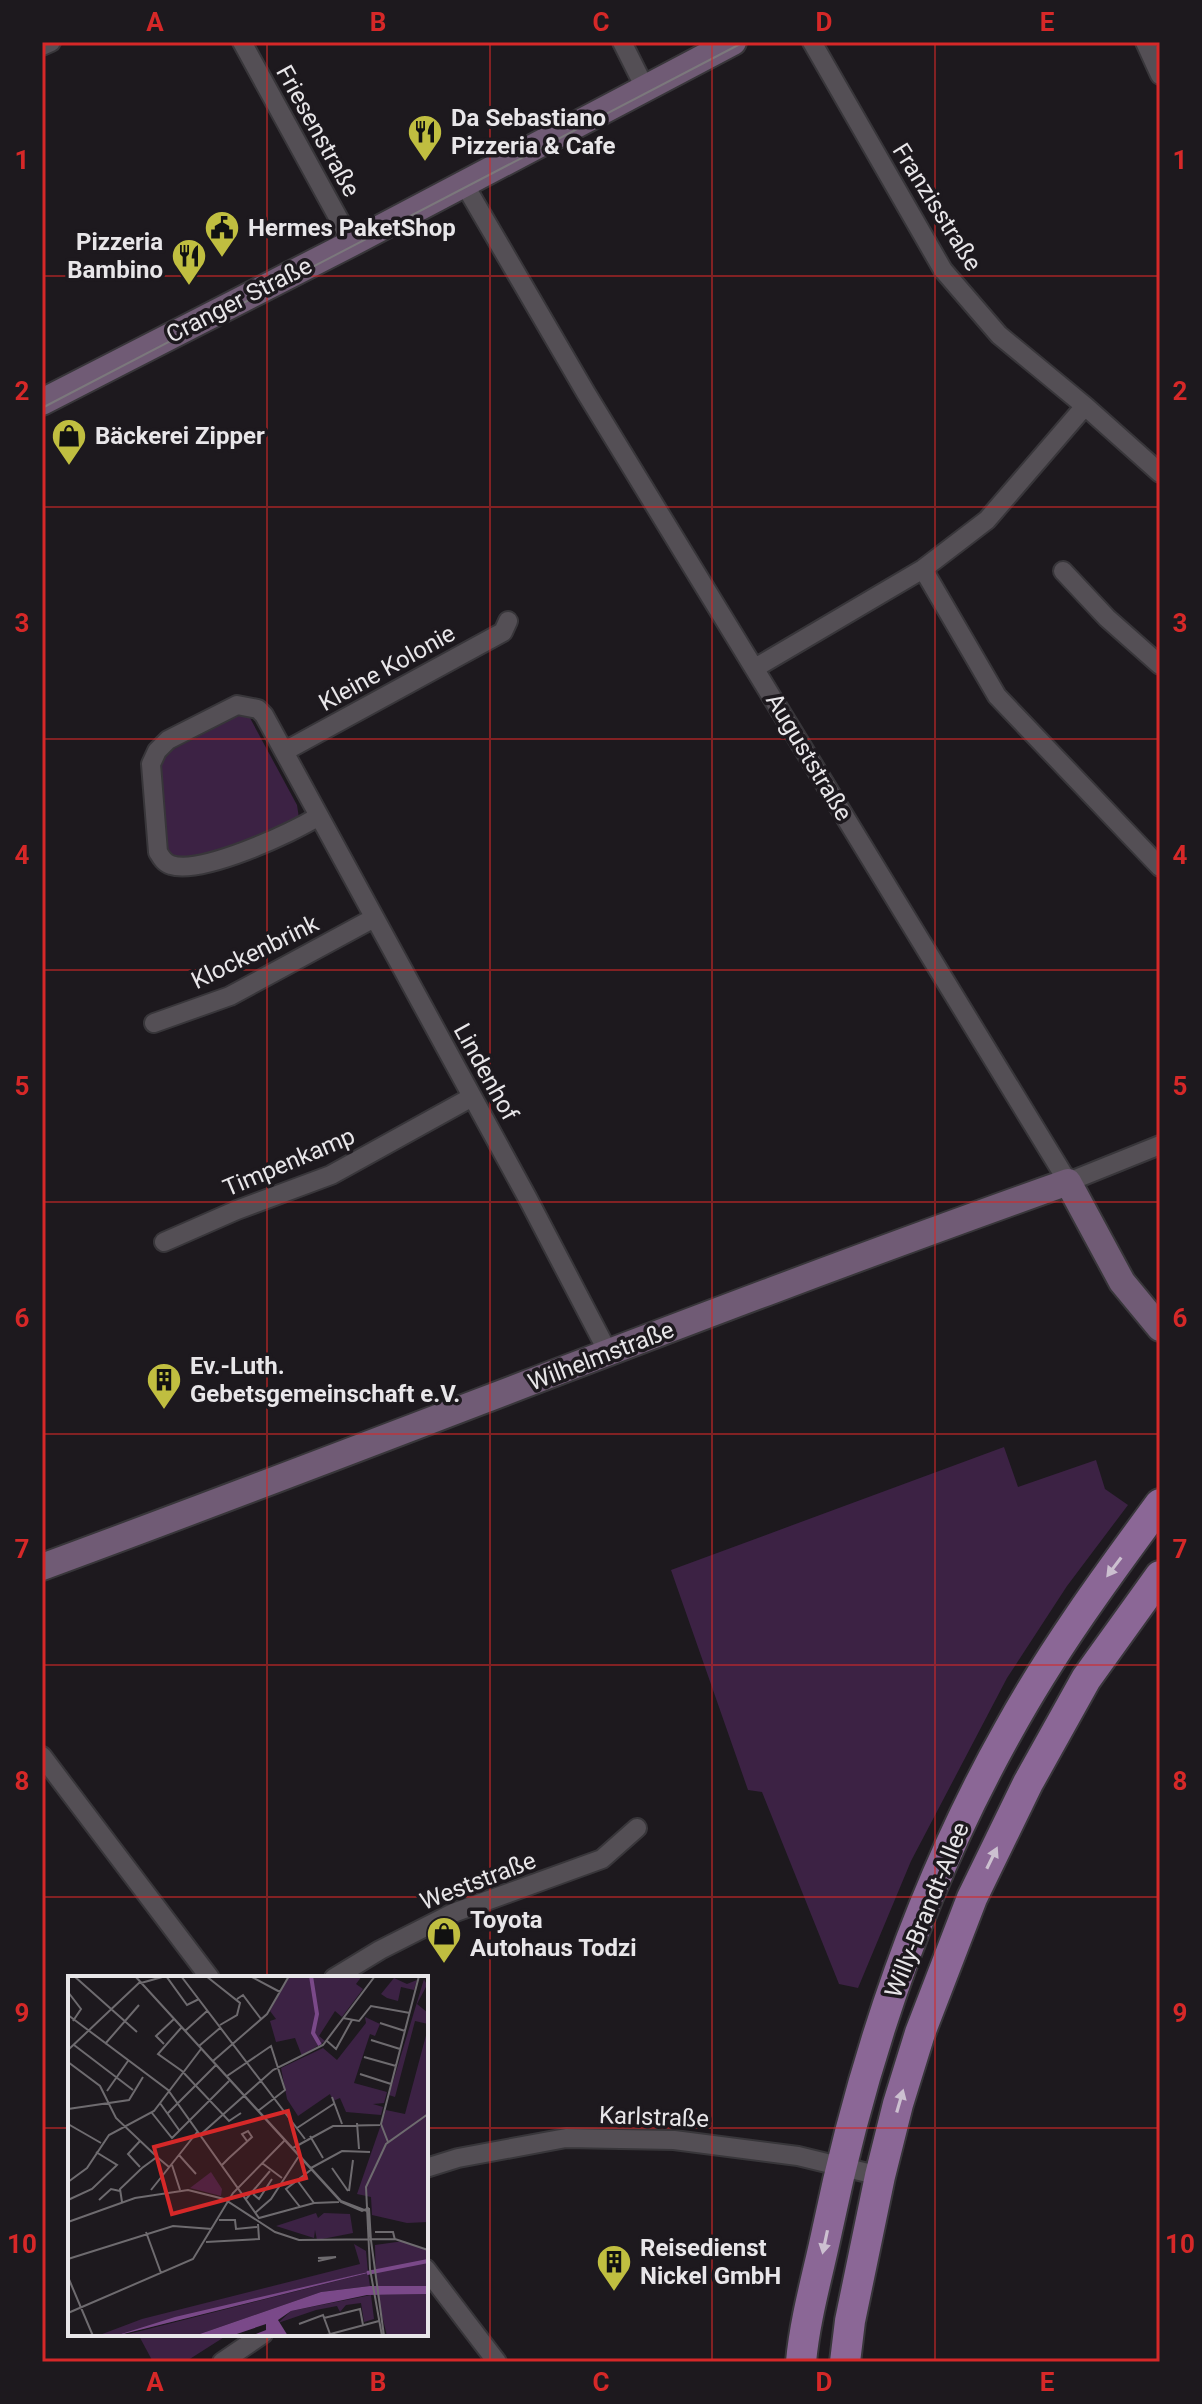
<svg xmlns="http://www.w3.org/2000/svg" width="1202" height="2404" font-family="Roboto,sans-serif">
<rect width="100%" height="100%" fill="#1d191e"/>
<!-- green -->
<path fill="#3c2244" d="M 240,715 L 250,718 L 297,805 L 299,818 C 269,832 206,863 174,858 L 168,851 L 161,761 L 168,752 Z
M 1004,1447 L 1018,1487 L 1096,1460 L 1105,1489 L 1128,1505 L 1067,1586 L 1007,1678 L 911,1861 L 858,1988 L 839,1984 L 762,1792 L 748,1790 L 671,1570 Z
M 138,2334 L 229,2334 L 185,2362 L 153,2362 Z"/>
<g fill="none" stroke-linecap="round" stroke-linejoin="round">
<defs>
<path id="street" d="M 242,42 L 352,243
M 622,42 L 645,88
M 812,42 L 943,270 L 999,335 L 1085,406 L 1160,473
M 1145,42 L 1160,75
M 42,46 L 51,42
M 463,182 L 586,393 L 1068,1182 L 1160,1145
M 923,569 L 997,696 L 1160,867
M 1063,571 L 1107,618 L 1160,665
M 755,668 L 923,569 L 987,520 L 1085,406
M 285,751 L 503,632 L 508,621
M 319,816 C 292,833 201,875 171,865 C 164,863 161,857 158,852 L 151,764 L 157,751 L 168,740 L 237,705 L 258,709 L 264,715 L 527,1197 L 609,1354
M 154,1023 L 230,996 L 374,918
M 164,1242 L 237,1210 L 331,1175 L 472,1097
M 42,1756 L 210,1978
M 334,1978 L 380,1950 L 453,1913 L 602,1859 L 637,1828
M 426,2168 L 458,2158 L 566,2138 L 674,2140 L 798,2156 L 880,2176
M 426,2269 L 497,2362
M 222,2362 L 263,2334"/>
<path id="secondary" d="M 42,402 L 352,243 L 733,42
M 42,1567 C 385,1441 724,1304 1068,1182 L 1122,1282 L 1160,1328"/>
<path id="primary" d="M 801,2362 C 805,2318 818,2274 827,2231 C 863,2058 921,1886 1008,1731 C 1052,1651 1106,1577 1160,1504
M 845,2362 L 850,2321 L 880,2176 L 898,2104 L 920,2033 L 972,1898 L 1028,1783 L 1086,1679 L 1160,1576"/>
</defs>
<!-- street casing -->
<use href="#street" stroke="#38363a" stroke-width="22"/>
<!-- secondary casing -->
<use href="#secondary" stroke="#38363a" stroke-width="30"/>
<!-- primary casing -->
<use href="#primary" stroke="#38363a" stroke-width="34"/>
<!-- street -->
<use href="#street" stroke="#544f55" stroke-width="18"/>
<!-- secondary -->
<use href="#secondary" stroke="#705b75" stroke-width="26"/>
<!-- primary -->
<use href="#primary" stroke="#8b6796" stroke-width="30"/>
<!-- tram -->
<path stroke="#7b787c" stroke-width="2" d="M 42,408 L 744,42"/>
</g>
<!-- one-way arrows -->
<defs><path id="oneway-solid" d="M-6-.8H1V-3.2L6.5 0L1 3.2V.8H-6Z" transform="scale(2)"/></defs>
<g fill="#ccc0d0">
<use href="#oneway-solid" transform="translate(1114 1567) rotate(127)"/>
<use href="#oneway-solid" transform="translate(992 1858) rotate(-64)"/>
<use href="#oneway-solid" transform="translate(900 2101) rotate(-74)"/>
<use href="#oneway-solid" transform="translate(825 2242) rotate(102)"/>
</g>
<!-- grid -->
<path fill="none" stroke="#d62828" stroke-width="2" stroke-opacity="0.55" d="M 267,42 L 267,1978M 490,42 L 490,2362M 712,42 L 712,2362M 935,42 L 935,2362M 42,276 L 1160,276M 42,507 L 1160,507M 42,739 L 1160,739M 42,970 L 1160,970M 42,1202 L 1160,1202M 42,1434 L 1160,1434M 42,1665 L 1160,1665M 42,1897 L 1160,1897M 42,2128 L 70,2128M 426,2128 L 1160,2128M 267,2334 L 267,2362"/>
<!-- icons -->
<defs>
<symbol id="restaurant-pin" viewBox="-11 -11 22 30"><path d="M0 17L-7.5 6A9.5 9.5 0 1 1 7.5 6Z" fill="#c0be40" stroke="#1d191e"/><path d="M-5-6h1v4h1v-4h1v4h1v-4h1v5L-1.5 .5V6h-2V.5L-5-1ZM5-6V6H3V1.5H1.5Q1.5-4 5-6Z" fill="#111"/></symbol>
<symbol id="civic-pin" viewBox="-11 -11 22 30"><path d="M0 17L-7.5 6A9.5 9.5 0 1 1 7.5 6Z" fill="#c0be40" stroke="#1d191e"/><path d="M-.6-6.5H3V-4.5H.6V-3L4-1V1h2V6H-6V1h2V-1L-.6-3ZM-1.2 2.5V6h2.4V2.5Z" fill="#111"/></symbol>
<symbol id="shop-pin" viewBox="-11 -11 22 30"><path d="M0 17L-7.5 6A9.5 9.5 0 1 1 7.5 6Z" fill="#c0be40" stroke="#1d191e"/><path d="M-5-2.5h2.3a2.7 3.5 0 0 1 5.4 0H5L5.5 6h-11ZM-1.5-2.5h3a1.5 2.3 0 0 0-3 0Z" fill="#111"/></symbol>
<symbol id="building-pin" viewBox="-11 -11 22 30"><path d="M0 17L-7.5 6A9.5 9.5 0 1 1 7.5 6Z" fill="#c0be40" stroke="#1d191e"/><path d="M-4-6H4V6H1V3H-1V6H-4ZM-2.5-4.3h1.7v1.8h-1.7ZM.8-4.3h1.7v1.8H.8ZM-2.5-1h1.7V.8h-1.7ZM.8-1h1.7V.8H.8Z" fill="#111"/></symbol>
</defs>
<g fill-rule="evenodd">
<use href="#restaurant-pin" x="405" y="112" width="40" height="54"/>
<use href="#civic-pin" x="202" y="208" width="40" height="54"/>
<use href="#restaurant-pin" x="169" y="236" width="40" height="54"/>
<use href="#shop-pin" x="49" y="416" width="40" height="54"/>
<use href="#building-pin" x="144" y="1360" width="40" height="54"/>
<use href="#shop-pin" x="424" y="1914" width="40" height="54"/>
<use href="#building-pin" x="594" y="2242" width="40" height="54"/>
</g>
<g text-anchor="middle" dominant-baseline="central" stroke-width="7" stroke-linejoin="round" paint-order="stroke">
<!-- poi labels -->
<g font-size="24" font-weight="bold" fill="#e8e6e9" stroke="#1d191e" text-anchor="start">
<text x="451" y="118">Da Sebastiano<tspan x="451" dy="28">Pizzeria &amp; Cafe</tspan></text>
<text x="248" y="228">Hermes PaketShop</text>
<text x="163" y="242" text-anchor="end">Pizzeria<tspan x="163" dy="28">Bambino</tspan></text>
<text x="95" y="436">Bäckerei Zipper</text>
<text x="190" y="1366">Ev.-Luth.<tspan x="190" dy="28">Gebetsgemeinschaft e.V.</tspan></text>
<text x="470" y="1920">Toyota<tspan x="470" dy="28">Autohaus Todzi</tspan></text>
<text x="640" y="2248">Reisedienst<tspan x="640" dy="28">Nickel GmbH</tspan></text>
</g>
<!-- street labels -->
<g font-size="24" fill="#e8e6e9" stroke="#1d191e">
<text transform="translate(318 131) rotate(61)">Friesenstraße</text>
<text transform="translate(937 207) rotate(58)">Franzisstraße</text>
<text transform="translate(239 300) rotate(-27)">Cranger Straße</text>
<text transform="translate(387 668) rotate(-29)">Kleine Kolonie</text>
<text transform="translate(809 757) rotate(59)">Auguststraße</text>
<text transform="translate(255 952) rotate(-26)">Klockenbrink</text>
<text transform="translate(486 1072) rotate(61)">Lindenhof</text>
<text transform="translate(289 1162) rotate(-23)">Timpenkamp</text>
<text transform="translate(601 1356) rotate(-21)">Wilhelmstraße</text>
<text transform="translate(478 1881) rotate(-21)">Weststraße</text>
<text transform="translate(927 1910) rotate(-68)">Willy-Brandt-Allee</text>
<text transform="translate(654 2117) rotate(2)">Karlstraße</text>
</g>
</g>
<!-- overview -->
<g transform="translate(68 1976)">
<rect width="360" height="360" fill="#1d191e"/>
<path d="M 221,0 L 294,0 L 288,8 L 295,13 L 274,41 L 267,35 L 251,60 L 257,65 L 234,80 L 227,62 L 208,66 L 202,45 L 208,43 L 202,35 ZM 326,2 L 339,8 L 349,4 L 346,14 L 333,11 L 330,25 L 319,22 L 313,18 ZM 356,3 L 359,9 L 349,28 L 360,37 L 360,48 L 347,45 L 327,121 L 321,119 ZM 297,41 L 312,48 L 307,60 L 302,58 L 286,107 L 319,116 L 316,127 L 305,128 L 315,131 L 313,139 L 278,136 L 272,122 L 265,125 L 262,118 L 230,140 L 219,123 L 213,92 L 255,72 L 269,84 L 298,47 ZM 360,52 L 360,246 L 339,247 L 304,239 L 303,221 L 289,218 L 318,134 L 337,138 ZM 143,196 L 154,213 L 153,220 L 122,212 ZM 248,237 L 250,242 L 256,237 L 282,238 L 285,257 L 249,264 L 247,254 L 246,262 L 208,250 ZM 336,265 L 360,275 L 360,310 L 308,310 L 307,269 ZM 286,268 L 298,275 L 300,296 L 47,360 L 29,360 L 74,343 L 292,288 ZM 300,297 L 302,310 L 253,316 L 126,360 L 53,360 ZM 360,318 L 360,360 L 319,360 L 309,319 ZM 303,319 L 306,343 L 296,346 L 293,327 L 278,329 L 272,336 L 269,330 L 248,334 L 210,347 L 223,335 Z" fill="#3c2244"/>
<path d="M 300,296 L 300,297 L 47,360 L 107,341 ZM 302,310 L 360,310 L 360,318 L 299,319 L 223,335 L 210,344 L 220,360 L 183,360 L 198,354 L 198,348 L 163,360 L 126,360 L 253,316 Z" fill="#7a4989"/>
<path fill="none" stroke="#7a4989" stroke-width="4" d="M 243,0 L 249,38 L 245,57 L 252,69M 299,297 L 360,285"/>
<path fill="none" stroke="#6e6b6f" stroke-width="2" d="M 6,0 L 69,56M 67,0 L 273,226 L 294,235 L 301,232M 67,0 L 273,225 L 299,235 L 316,360M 113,0 L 237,163M 138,0 L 172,27 L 169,39 L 152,49M 182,0 L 212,16M 73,7 L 98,0 L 119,29 L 131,23M 0,16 L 13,33 L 5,45M 169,23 L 175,19 L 193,43M 0,39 L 100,114 L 191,242 L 246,227 L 271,226M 275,42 L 291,45 L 303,30 L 342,37M 312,47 L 337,55M 113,52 L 90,78 L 114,95 L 161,145 L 173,137M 117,55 L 139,35M 303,64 L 332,73M 259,65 L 268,73 L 284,44M 37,68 L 71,29M 96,68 L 88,60 L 106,43M 6,69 L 65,114M 131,70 L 152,52M 0,74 L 72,6M 296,81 L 328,90M 145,85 L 199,38 L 221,0M 0,86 L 32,110 L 48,142 L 87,179M 292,98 L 323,108M 159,100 L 203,70 L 217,114 L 190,135M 39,115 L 60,85M 264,121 L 274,148M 92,127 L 111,154M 0,133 L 61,124 L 75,101M 84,137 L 104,162 L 161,105M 99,138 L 148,89M 289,147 L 291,173M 0,148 L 33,167M 229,152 L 267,127M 132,159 L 205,94 L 255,69 L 307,0M 242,160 L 255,182M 72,165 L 60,178 L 72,191M 320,166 L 313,148 L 351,0M 225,172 L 265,150 L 312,149M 111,179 L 128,198M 194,187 L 214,202M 104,189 L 112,214M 154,189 L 161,182 L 184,161 L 180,155 L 174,158 L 179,165M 243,192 L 274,175 L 302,176M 264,192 L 280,215M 229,204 L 246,227M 0,206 L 19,192 L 41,159 L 86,135 L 133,73M 83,214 L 130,155M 281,215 L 285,184M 185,218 L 191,223 L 204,203M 178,223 L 202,195M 0,224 L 24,213 L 49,189 L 28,176M 31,224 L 43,213 L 52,215M 54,226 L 52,213 L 74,192 L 89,181 L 101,191M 232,231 L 218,213 L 244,193M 301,232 L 303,265M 187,237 L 203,223 L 231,180M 151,244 L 167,244 L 168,253 L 189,251M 0,246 L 67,222 L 120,214 L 156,223 L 207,256 L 231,264 L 327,263 L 360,274M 78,256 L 93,297M 307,256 L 325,256 L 327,264M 138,266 L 191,263 L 190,248M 250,282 L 268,281 L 250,285M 0,283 L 105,250 L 144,253M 0,301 L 25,360M 0,337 L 125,283 L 165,217 L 217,164M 256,342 L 292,333 L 295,349M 231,348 L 255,339 L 262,358M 255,360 L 311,345M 314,360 L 302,293 L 298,211 L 318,168 L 360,138"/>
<path fill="#d62828" fill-opacity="0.15" stroke="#d62828" stroke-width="4" d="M 220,135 L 238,202 L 104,238 L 86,171 Z"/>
<rect width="360" height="360" fill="none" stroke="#e8e6e9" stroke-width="4"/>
</g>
<!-- border -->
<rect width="1202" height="2404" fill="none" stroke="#1d191e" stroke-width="88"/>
<rect x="44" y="44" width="1114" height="2316" fill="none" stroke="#d62828" stroke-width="3"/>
<g font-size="26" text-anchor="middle" font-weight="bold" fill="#d62828">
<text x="155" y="31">A</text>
<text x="378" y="31">B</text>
<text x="601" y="31">C</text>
<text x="824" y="31">D</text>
<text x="1047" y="31">E</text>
<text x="22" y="169">1</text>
<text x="1180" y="169">1</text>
<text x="22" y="400">2</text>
<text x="1180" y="400">2</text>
<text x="22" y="632">3</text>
<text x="1180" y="632">3</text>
<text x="22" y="864">4</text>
<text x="1180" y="864">4</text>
<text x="22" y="1095">5</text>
<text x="1180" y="1095">5</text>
<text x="22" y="1327">6</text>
<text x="1180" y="1327">6</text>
<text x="22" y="1558">7</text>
<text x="1180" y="1558">7</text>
<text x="22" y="1790">8</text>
<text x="1180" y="1790">8</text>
<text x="22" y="2022">9</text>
<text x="1180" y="2022">9</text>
<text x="22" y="2253">10</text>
<text x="1180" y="2253">10</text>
<text x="155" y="2391">A</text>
<text x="378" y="2391">B</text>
<text x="601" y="2391">C</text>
<text x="824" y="2391">D</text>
<text x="1047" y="2391">E</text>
</g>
</svg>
